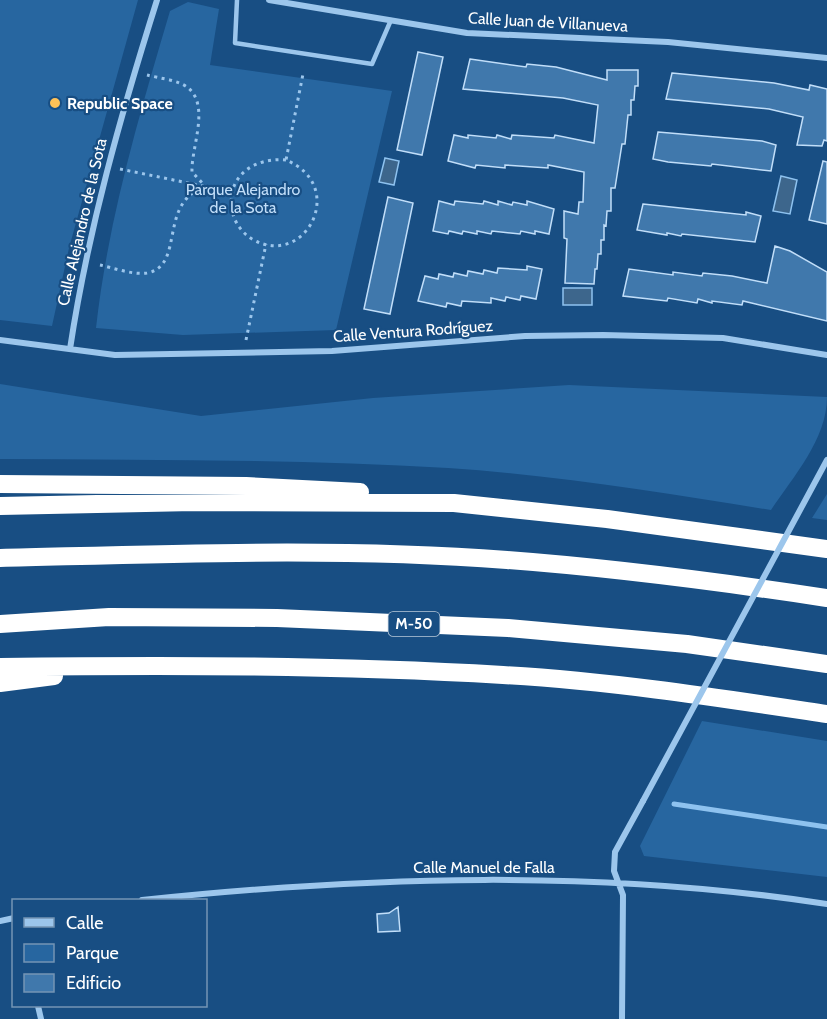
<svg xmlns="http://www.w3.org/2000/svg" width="827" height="1019" font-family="Cabin,sans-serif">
<rect width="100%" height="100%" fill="#184e83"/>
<!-- green -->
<path fill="#2766a0" d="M 0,0 L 138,0 L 69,248 L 52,326 L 0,320 Z
M 188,2 L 219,9 L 210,65 L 392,91 L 336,330 L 183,335 L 96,328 C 108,220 139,116 170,11 Z
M 0,384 L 201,416 L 373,398 L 569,385 L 827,397 C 827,439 793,477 771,510 C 664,493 556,475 448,468 C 299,459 149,460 0,459 Z
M 827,494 L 827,520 L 812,518 Z
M 702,721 L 827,741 L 827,877 L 644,856 L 640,846 Z"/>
<!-- water -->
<path fill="#3d668c" stroke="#8ec2ef" stroke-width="1.5" d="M 385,158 L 399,161 L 394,185 L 379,182 Z
M 781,176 L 797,180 L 790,214 L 773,211 Z
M 563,288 L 592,288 L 592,305 L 563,305 Z"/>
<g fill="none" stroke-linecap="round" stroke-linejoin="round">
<!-- stream -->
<path stroke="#8ec2ef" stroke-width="5" d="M 674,804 L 827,827"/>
</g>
<!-- building -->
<path fill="#4078ac" stroke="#c1def9" stroke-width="1.5" d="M 418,52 L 443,57 L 422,155 L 397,150 Z
M 470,59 L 526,67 L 527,64 L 556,67 L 607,80 L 607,70 L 638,70 L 638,86 L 635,86 L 634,100 L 631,100 L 631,115 L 628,115 L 625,144 L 622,144 L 615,188 L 611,188 L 611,211 L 607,211 L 606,226 L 604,225 L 604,240 L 601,240 L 601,254 L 598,254 L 597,269 L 595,269 L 594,284 L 565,283 L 567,239 L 564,238 L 564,211 L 578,214 L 579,202 L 583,202 L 584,172 L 548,165 L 548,168 L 505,165 L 505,168 L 476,165 L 475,168 L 448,161 L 454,135 L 468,138 L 468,135 L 496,138 L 497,135 L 511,139 L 512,135 L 554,138 L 555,135 L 594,143 L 598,105 L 563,98 L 463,89 Z
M 672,73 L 774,83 L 809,90 L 810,85 L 827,89 L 827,141 L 824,140 L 822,146 L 797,145 L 803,117 L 769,109 L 666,99 Z
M 658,132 L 762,141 L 776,145 L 771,171 L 712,164 L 711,166 L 668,162 L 653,159 Z
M 823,161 L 827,162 L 827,224 L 809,220 Z
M 388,197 L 413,203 L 390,314 L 364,309 Z
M 439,201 L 454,205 L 455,201 L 483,204 L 484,201 L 498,205 L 498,201 L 512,205 L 513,202 L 527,205 L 527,201 L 554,209 L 549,234 L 535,231 L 535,234 L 521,231 L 520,234 L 492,231 L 491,234 L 477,231 L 477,234 L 463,231 L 462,234 L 449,231 L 448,234 L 433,231 Z
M 643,204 L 746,215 L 746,212 L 761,216 L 755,242 L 682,234 L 681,236 L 667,233 L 667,235 L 637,230 Z
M 775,246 L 790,251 L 827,272 L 827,321 L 743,301 L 742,305 L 712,301 L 712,303 L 698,299 L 697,303 L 668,298 L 667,301 L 623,296 L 629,269 L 673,275 L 673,272 L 702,276 L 703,273 L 732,276 L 767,283 Z
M 527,266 L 542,269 L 536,299 L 521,296 L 520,300 L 506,297 L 505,301 L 491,298 L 491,303 L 462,301 L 461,306 L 447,303 L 446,307 L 418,301 L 425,276 L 438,279 L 439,274 L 453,277 L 454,273 L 467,276 L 468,271 L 483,274 L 484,270 L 497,273 L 498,268 L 527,270 Z
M 398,907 L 400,931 L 378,932 L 377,914 L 389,913 Z"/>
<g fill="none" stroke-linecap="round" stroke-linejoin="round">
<!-- path -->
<path stroke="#9cc6ec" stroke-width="3" stroke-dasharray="3 4.5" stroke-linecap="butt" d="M 147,75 C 158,78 178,80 187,87 C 211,105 191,147 192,172 L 206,187
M 286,160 C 256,157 226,175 232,210 C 234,222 242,233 252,239 C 305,270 349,186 286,160 L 303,74
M 120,169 L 232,192
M 100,265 C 114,268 132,275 147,273 C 186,266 157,201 206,187
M 246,340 L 266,244"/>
<!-- lane -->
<path stroke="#9cc6ec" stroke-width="4.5" d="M 237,0 L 235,43 L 372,64 L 391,20"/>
<!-- street -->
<path stroke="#9cc6ec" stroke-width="6" d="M 269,0 L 467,33 L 668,42 L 827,58
M 0,340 L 115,355 L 332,351 L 525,336 L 603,335 L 723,338 L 827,355
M 70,349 C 88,230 121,114 157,0
M 142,900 C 369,876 600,869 827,904
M 0,921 L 14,918
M 38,1006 L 41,1019
M 622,1019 L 623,895 L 614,871 L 615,852 L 643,801"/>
<!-- highway -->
<path stroke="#fff" stroke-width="18" d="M 0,484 L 246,486 L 360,492
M 0,506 L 194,502 L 454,503 L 607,519 L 827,549
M 0,558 C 169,554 339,547 507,560 C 614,568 721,582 827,598
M 0,624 L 109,617 L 277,618 L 508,628 L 687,644 L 827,664
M 0,667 C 167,665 336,665 503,675 C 611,681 720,698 827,714
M 0,683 L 54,676"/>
<!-- street-bridge -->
<path stroke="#9cc6ec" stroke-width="6" d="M 643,801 L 827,460"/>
</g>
<!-- markers -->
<circle fill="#ffc257" stroke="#184e83" stroke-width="2" cx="55" cy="103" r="6"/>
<g text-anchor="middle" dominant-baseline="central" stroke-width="4.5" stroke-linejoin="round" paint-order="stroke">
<!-- shield labels -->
<rect fill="#184e83" stroke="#bacada" stroke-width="1.5" x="388.5" y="612" width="51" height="24" rx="4.5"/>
<g font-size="15" font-weight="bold" fill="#fff">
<text x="414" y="624">M-50</text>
</g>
<!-- street labels -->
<g font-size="16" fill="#fff" stroke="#184e83">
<text transform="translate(548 22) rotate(3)">Calle Juan de Villanueva</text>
<text transform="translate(82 222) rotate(-77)">Calle Alejandro de la Sota</text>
<text transform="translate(413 331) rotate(-4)">Calle Ventura Rodríguez</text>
<text x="484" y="867">Calle Manuel de Falla</text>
</g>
<!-- poi labels -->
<g font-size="16" font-weight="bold" fill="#fff" stroke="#184e83" text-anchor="start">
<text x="67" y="103">Republic Space</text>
</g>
<!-- park labels -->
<g font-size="16" fill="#c1def9" stroke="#184e83">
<text x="243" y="189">Parque Alejandro<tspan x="243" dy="18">de la Sota</tspan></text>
</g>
</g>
<!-- legend -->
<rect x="12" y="899" width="195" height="108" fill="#184e83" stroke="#7495b5" stroke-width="1.5"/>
<rect x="24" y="918" width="30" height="9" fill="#9cc6ec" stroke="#7495b5" stroke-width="1.5"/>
<text x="66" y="929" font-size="18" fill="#ffffff">Calle</text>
<rect x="24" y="944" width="30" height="18" fill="#2766a0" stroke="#7495b5" stroke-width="1.5"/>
<text x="66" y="959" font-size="18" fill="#ffffff">Parque</text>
<rect x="24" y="974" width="30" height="18" fill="#4078ac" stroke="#7495b5" stroke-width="1.5"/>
<text x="66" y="989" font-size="18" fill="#ffffff">Edificio</text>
</svg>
